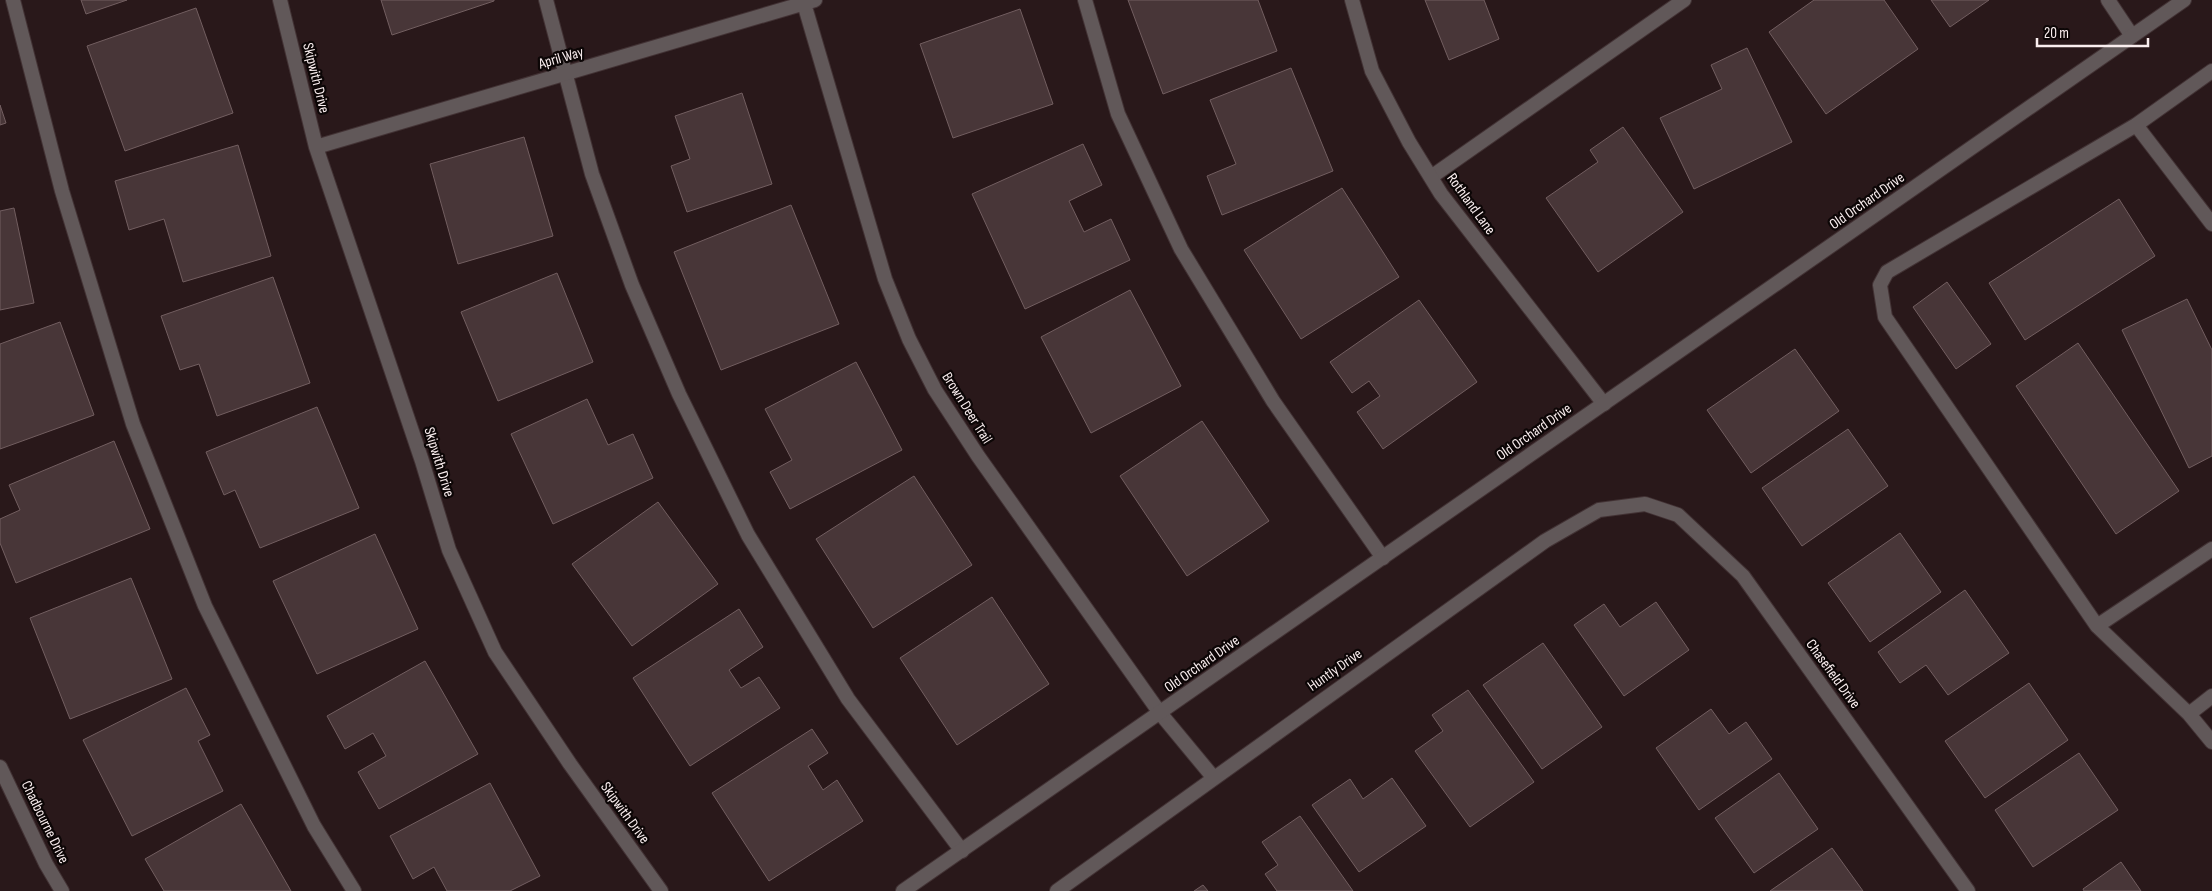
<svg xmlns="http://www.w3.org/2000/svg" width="2212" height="891" font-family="'Sofia Sans Condensed',sans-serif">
<rect width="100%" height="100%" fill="#29181a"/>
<!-- building -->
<path fill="#483638" stroke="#725e60" d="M 81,0 L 127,0 L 86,14 Z
M 381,0 L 494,0 L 494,1 L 392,35 Z
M 1128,0 L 1258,0 L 1277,51 L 1163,94 Z
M 1425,0 L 1484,0 L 1499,39 L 1449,60 Z
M 1814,0 L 1884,0 L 1918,49 L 1826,114 L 1769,32 Z
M 1931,0 L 1989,0 L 1950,27 Z
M 196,8 L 233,113 L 125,151 L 87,46 Z
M 1020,9 L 1053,104 L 953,138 L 920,44 Z
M 1747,48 L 1792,142 L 1694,189 L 1660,118 L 1722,89 L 1711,65 Z
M 1291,68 L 1333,171 L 1222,215 L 1207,176 L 1236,164 L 1210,100 Z
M 742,93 L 772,184 L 687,212 L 671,166 L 690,159 L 675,116 Z
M 0,105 L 6,123 L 0,125 Z
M 1623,127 L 1683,212 L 1598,272 L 1546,198 L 1598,162 L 1590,150 Z
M 524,137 L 553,236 L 458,264 L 430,164 Z
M 1083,144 L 1102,185 L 1069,201 L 1084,232 L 1111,219 L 1130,260 L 1025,309 L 972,194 Z
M 238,145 L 271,256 L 183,282 L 164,219 L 129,230 L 115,181 Z
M 1342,188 L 1399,277 L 1301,339 L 1244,250 Z
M 2119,199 L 2155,256 L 2025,340 L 1989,283 Z
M 791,205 L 839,324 L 721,370 L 674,252 Z
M 14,208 L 34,303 L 0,310 L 0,211 Z
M 557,273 L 593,362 L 498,401 L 461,312 Z
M 273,277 L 310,383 L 217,416 L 199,364 L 180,370 L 161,316 Z
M 1947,282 L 1991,344 L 1956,369 L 1913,307 Z
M 1130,290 L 1181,386 L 1091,433 L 1041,337 Z
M 2187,299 L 2212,350 L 2212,456 L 2189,468 L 2122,330 Z
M 1419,300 L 1477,382 L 1383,449 L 1357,412 L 1380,396 L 1369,381 L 1352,393 L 1330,362 Z
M 60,322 L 94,415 L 0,449 L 0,344 Z
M 2078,343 L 2179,491 L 2116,534 L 2016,386 Z
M 1795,349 L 1839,411 L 1751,473 L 1707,410 Z
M 856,362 L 902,450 L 790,509 L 770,472 L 792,460 L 765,409 Z
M 587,399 L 608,445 L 633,434 L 653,478 L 553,524 L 511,434 Z
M 317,407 L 359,508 L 260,548 L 235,490 L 224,495 L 206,452 Z
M 1202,421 L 1269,521 L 1187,576 L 1120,476 Z
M 1848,429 L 1888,486 L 1802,546 L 1762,488 Z
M 114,441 L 150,529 L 16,583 L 0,543 L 0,519 L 20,510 L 9,485 Z
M 914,476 L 972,565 L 873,628 L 816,539 Z
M 658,502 L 718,584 L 632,646 L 572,564 Z
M 1900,533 L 1941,592 L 1870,642 L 1828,583 Z
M 375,534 L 418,629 L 317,674 L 273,581 Z
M 131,578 L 172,679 L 70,719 L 30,618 Z
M 1965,590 L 2009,653 L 1948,695 L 1926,665 L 1900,683 L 1878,652 Z
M 992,597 L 1049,684 L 957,745 L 900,658 Z
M 1656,602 L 1689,650 L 1624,696 L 1574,625 L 1604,604 L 1620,627 Z
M 739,609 L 763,647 L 729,670 L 741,688 L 759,677 L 780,708 L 690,766 L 633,678 Z
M 1543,643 L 1602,727 L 1542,769 L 1483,685 Z
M 425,661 L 478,754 L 379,809 L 358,772 L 386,756 L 373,733 L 345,749 L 327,716 Z
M 2029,683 L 2068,740 L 1985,798 L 1945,741 Z
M 186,688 L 210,735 L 198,741 L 223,791 L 132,836 L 83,740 Z
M 1468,690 L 1534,782 L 1470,827 L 1415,751 L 1443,731 L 1432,715 Z
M 1711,709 L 1729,734 L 1746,722 L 1772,759 L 1699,810 L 1656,748 Z
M 812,729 L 828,753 L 808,766 L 823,790 L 837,780 L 863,821 L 769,881 L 712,793 Z
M 2079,753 L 2118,810 L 2033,867 L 1995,810 Z
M 1779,773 L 1818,829 L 1754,873 L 1715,818 Z
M 1392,778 L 1426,826 L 1359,872 L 1312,805 L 1350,779 L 1363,799 Z
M 490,783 L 540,876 L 510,891 L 447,891 L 434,867 L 413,879 L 390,836 Z
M 241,804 L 291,891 L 164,891 L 145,859 Z
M 1300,816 L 1353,891 L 1277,891 L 1265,874 L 1278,865 L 1262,842 Z
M 1832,848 L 1863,891 L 1770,891 Z
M 2121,862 L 2141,891 L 2084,891 L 2083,889 Z
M 1203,885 L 1208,891 L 1194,891 Z"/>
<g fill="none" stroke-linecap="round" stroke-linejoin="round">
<defs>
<path id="service" d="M 13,0 L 62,191 L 133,424 L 205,606 L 314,826 L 354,891
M 546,0 L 592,174 L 632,285 L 679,394 L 748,535 L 848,699 L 962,851
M 1085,0 L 1118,114 L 1181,249 L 1273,401 L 1383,558
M 2108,0 L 2132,36
M 2212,71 L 2136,125 L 1887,272 L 1880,285 L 1885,317 L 2097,626 L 2189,714 L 2212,742
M 2136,125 L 2212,224
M 1431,177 L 1684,0
M 2097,626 L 2212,549
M 2189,714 L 2212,696"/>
<path id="minor" d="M 280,0 L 316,147 L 422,461 L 449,550 L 495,652 L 570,764 L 661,891
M 803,0 L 885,279 L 909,339 L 935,390 L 978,456 L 1160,713 L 1213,777
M 1352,0 L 1372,71 L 1409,142 L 1441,194 L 1604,404
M 316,147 L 815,0
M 0,767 L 46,864 L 62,891
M 1057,891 L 1545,541 L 1599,510 L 1645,504 L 1678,515 L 1743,576 L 1968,891"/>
<path id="tertiary" d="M 903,891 L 2184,0"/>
</defs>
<!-- service casing -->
<use href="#service" stroke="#423234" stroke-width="16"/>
<!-- minor casing -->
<use href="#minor" stroke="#423234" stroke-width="16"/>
<!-- tertiary casing -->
<use href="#tertiary" stroke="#423234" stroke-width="16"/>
<!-- service -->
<use href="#service" stroke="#615859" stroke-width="14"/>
<!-- minor -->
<use href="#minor" stroke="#615859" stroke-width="14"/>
<!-- tertiary -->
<use href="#tertiary" stroke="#615859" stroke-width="14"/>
</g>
<g text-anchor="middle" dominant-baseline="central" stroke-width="4.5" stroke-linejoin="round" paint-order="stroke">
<!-- street labels -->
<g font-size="15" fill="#faeeef" stroke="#0c0606">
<text transform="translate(561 58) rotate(-16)">April Way</text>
<text transform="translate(316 78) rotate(76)">Skipwith Drive</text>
<text transform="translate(1867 201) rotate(-35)">Old Orchard Drive</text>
<text transform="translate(1471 204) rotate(54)">Rothland Lane</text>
<text transform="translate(967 408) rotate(58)">Brown Deer Trail</text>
<text transform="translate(1534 432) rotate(-35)">Old Orchard Drive</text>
<text transform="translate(439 462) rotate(73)">Skipwith Drive</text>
<text transform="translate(1202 664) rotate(-35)">Old Orchard Drive</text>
<text transform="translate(1335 670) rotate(-35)">Huntly Drive</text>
<text transform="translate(1833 674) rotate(54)">Chasefield Drive</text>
<text transform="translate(625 813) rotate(54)">Skipwith Drive</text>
<text transform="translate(45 822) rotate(64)">Chadbourne Drive</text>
</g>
</g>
<!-- scale -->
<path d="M2037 38v8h111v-8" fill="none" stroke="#faeeef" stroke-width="2.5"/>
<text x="2044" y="38" font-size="15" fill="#faeeef" stroke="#0c0606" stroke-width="4" paint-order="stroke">20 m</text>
</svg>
